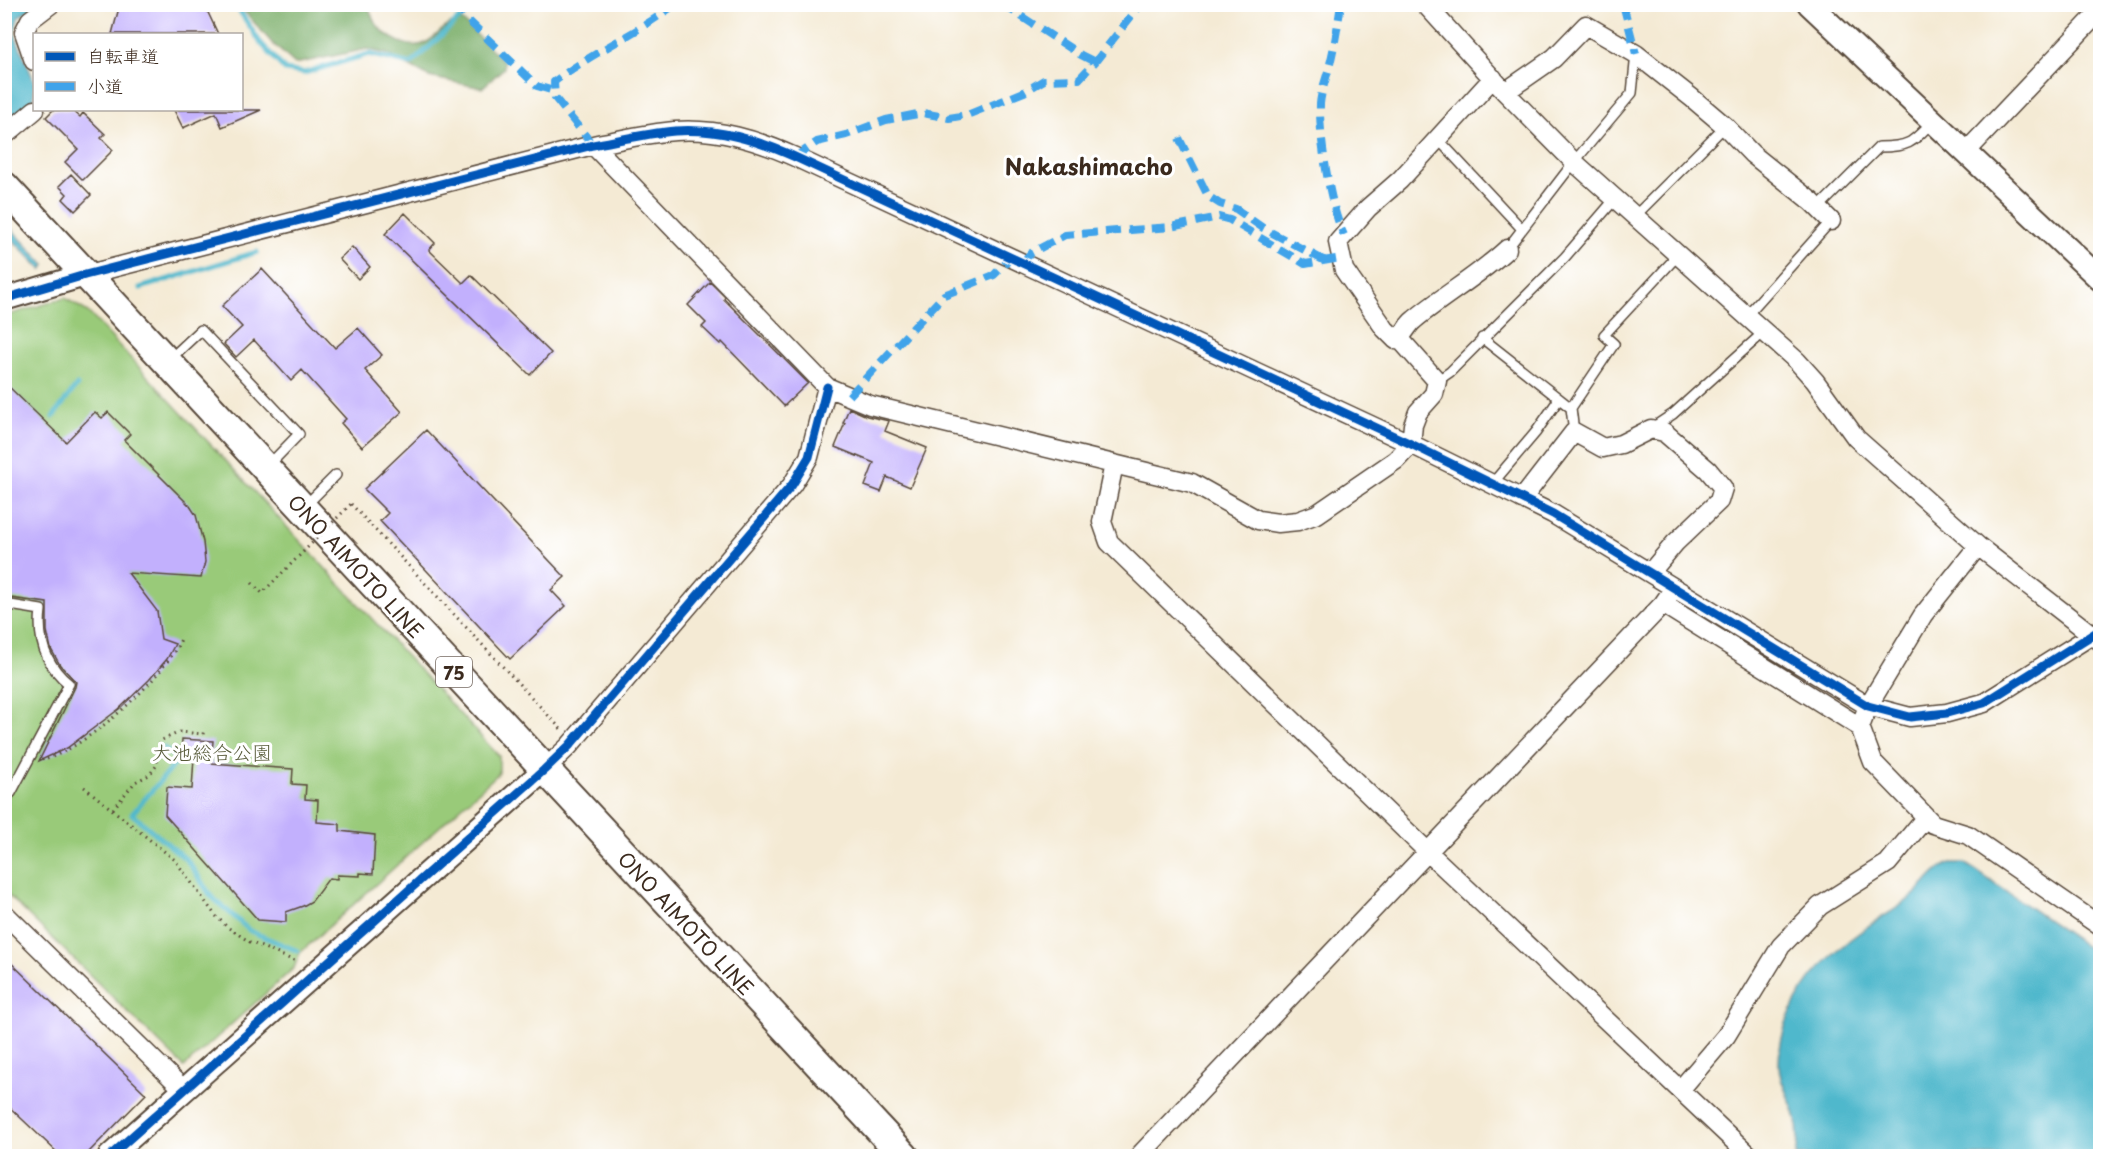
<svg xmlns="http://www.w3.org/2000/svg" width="2105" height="1161" font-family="'Playpen Sans','Klee One',sans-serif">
<rect width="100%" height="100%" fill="#fff"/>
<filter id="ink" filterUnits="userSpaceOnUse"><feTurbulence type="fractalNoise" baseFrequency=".0167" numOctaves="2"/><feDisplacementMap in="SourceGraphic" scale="12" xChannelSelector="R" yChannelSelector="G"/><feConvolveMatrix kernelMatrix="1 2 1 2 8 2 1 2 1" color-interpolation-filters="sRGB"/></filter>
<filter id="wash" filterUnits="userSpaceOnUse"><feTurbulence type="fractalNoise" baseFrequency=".008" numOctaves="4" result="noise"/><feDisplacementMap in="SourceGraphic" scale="24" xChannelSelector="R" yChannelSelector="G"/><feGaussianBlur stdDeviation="1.35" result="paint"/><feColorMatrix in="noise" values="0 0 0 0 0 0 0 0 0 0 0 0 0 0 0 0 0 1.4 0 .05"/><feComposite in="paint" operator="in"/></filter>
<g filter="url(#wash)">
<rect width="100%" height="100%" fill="#f4ead4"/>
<!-- green -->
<path fill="#99ca79" stroke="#6a7a4c" stroke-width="1.5" d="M 65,298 L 88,312 L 499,756 L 499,773 L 300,953 L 294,968 L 184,1067 L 5,892 L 5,316 Z"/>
<!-- forest -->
<path fill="#7aae69" stroke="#5a6c44" stroke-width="1.5" d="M 239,5 L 367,5 C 370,10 372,17 375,22 C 384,37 411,52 427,42 C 442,33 444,23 462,20 L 504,62 L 504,68 L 482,88 L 429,77 L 387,54 L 367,49 L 295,64 L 272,43 Z"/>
<!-- water -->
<path fill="#4fb8cc" stroke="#457175" stroke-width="1.5" d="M 5,5 L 38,5 L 19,16 L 14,32 L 34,81 L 34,99 L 5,125 Z
M 5,222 L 45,265 L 42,270 L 5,232 Z
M 1950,863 L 1964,863 L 1975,870 L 2100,956 L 2100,1156 L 1796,1156 C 1800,1136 1798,1118 1789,1099 C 1784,1087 1779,1077 1779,1064 C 1780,1004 1821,959 1867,927 C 1881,917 1896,910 1909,899 C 1926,886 1930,873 1950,863 Z"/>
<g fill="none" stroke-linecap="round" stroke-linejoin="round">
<!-- stream -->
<path stroke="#4fb8cc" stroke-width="5" d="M 235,4 L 260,42 L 285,70 L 304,73 L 369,54 L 411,64 L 460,18
M 467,13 L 478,4
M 140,288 L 257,252
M 53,417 L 77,385
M 164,748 L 178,760 L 132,814 L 187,860 L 211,896 L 250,931 L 298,951"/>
</g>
<g id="blocks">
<!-- building -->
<path fill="#c2b0fd" d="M 120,4 L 204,4 L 218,34 L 112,34 Z
M 53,110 L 72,110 L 80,117 L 83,113 L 105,134 L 101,138 L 113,150 L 83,180 L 65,162 L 78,149 L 46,117 Z
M 174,110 L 261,110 L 222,127 L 216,113 L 183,128 Z
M 71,174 L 91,195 L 75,211 L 63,199 L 67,194 L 59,186 Z
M 405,213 L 435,243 L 429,250 L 463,283 L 471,275 L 551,353 L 530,375 L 385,234 Z
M 352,247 L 370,267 L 358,279 L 339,259 Z
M 262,269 L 335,348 L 358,328 L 382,355 L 365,370 L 402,412 L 362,447 L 341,423 L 346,419 L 302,370 L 291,381 L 254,340 L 236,357 L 224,344 L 242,327 L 222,306 Z
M 710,282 L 725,297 L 724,299 L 808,383 L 784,406 L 722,342 L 720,344 L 702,327 L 706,323 L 688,305 Z
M 4,382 L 66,442 L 95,412 L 102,418 L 108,412 L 130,434 L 124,440 L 190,506 L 196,515 L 203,542 L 205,562 L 201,578 L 128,573 L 157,611 L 161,639 L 175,644 L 167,659 L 149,680 L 119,709 L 67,748 L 39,761 L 75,687 L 76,682 L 60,665 L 51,649 L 47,631 L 47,603 L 4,597 Z
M 849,408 L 867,416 L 889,421 L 885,431 L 927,448 L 910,487 L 887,477 L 881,492 L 865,486 L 874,463 L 835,447 L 845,423 L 843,423 Z
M 426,430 L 565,577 L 551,590 L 566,606 L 510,659 L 380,521 L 388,513 L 364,489 Z
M 182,739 L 213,741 L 211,763 L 293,769 L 292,784 L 306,785 L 305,799 L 318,800 L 317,822 L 340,824 L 340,831 L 375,835 L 373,874 L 360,873 L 360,876 L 337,875 L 337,879 L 329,878 L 312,901 L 303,906 L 286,912 L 286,922 L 258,920 L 165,815 L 167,787 L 192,789 L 194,757 L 181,756 Z
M 4,956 L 146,1094 L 85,1156 L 61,1156 L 4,1102 Z"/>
</g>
</g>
<g filter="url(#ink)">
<use href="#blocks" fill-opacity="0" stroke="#574739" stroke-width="1.5"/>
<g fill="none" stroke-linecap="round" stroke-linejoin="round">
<defs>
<path id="service" d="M 1438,139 L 1522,229
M 1818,208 L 1879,147 C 1909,147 1912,143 1932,122
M 1635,216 L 1725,126
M 1507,249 L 1574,162 L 1632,93 L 1636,54
M 1746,316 L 1831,221
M 1482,338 L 1571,408 L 1574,432
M 170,359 L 201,330 L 299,434 L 269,465
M 1437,381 L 1450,372 L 1565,257 L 1615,199
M 1571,408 L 1614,344 L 1604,335 L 1678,255
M 1652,428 L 1673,414 L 1764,332
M 1492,484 L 1536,432 L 1559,399
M 304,507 L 336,475
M 4,604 L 41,610 C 37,641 46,665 69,684 L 11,793"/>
<path id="minor" d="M 1425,4 L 1505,92 L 1574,162 L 1797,361 L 1815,381 L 1856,438 L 1978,546 L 2100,641
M 34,61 L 24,32 L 30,20 L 51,4
M 1493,78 L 1400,180 L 1368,208 L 1338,242 L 1344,270 L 1385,329 L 1396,340 C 1405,335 1406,326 1414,320 C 1444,295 1478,276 1507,249
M 1505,92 L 1554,58 L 1586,25 L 1636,54 L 1692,98 L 1725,126 L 1752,154 L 1812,202 L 1831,221
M 4,136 L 35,110
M 593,145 L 827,387 L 870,405 L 1192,483 L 1258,520 L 1278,523 L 1298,521 L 1317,514 L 1396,460 L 1411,444 L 1413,425 L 1418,412 L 1434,394 L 1437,381 L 1399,338
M 1965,153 L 2100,11
M 85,275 L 593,145 C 620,140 648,133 675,131 C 718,128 757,140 795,157 L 1411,444 L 1553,514 L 1868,706 L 1910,717 L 1947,713 L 1984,703 L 2100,630
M 1114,464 L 1102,522 L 1109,542 L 1428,852 L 1750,1156
M 1522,499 L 1574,432 L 1603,448 L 1621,444 L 1651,429 L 1664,432 L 1708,470 L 1723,488 L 1719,501 L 1675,543 L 1650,573
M 1978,546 L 1923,615 L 1868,706 L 1860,727 L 1873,762 L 1933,824 L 1968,835 L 2100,926
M 1663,604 L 1860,727
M 544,770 L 569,746 L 792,485 L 809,457 L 827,387
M 4,913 L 184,1090
M 1680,1090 L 1726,1036 L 1781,946 L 1820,906 L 1888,863 L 1926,817
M 1139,1156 L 1663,604 L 1674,588"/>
<path id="tertiary" d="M 1809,4 L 2100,279
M 4,299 L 85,275
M 110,1156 L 544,770"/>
<path id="primary" d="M 4,186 L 904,1156"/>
</defs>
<!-- service casing -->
<use href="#service" stroke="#574739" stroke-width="12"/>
<!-- minor casing -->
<use href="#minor" stroke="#574739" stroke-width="21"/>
<!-- tertiary casing -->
<use href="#tertiary" stroke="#574739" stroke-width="26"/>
<!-- primary casing -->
<use href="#primary" stroke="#574739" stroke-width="32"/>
<!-- path -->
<path stroke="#574739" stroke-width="3" stroke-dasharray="1.5 4.5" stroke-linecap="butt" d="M 351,504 L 561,729
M 47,759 C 89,745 165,678 182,637
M 84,787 L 175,860 L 215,915 L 227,927 L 250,942 L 297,962
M 113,809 L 135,782 L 149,775 L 157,765 L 158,747 L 162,740 L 180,732 L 203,734 L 204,730"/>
<!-- service -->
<use href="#service" stroke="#fff" stroke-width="9"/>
<!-- minor -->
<use href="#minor" stroke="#fff" stroke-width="18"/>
<!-- tertiary -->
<use href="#tertiary" stroke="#fff" stroke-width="22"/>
<!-- primary -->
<use href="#primary" stroke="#fff" stroke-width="28"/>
<!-- path-bridge -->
<path stroke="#574739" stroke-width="3" stroke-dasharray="1.5 4.5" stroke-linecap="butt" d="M 252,583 L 262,593 L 351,504"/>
<!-- quiet -->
<path stroke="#3fa3ea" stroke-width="8" stroke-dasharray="15 8" stroke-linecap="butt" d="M 454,4 L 471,23 L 537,86 L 554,91
M 1002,4 L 1081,55 L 1095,62
M 1341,4 C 1338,24 1335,44 1330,64 C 1327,76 1321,91 1320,104 C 1319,136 1330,208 1344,235
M 1623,4 L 1636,54
M 1179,138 L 1208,196 L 1220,204 L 1236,209 L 1263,228 L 1325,261
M 593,145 L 555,98 L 554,82 C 592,52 637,34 675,4
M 795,157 L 817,142 L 846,135 L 886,120 L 923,113 L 949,118 L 967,115 L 1024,92 L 1044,80 L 1079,79 L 1095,62 L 1141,4
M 1022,263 L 1031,253 L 1065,235 L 1171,227 L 1219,217 L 1230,220 L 1305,264 L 1341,258
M 849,396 L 944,295 L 994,275 L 1011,258"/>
<defs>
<path id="cycleway" d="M 4,299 L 85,275 L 593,145 C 620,140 648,133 675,131 C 718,128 757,140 795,157 L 1411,444 L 1553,514 L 1868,706 L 1910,717 L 1947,713 L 1984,703 L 2100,630
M 110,1156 L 544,770 L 569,746 L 792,485 L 809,457 L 827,387"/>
</defs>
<!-- cycleway casing -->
<use href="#cycleway" stroke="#fff" stroke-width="13"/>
<!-- cycleway -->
<use href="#cycleway" stroke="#0057b8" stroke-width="9"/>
</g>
</g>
<g text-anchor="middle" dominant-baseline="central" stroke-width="6" stroke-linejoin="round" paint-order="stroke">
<!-- shield labels -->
<rect fill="#fff" stroke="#766a62" stroke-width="1.5" x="436" y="657" width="36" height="30" rx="4.5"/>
<g font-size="18" font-weight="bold" fill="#3b2a1e">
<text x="454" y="672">75</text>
</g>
<!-- street labels -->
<g font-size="20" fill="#3b2a1e" stroke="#fff">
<text transform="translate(356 566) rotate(47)">ONO AIMOTO LINE</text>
<text transform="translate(686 923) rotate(47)">ONO AIMOTO LINE</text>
</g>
<!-- park labels -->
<g font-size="20" fill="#575a39" stroke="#fff">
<text x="212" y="752">大池総合公園</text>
</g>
<!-- quarter labels -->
<g font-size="22" font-weight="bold" fill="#3b2a1e" stroke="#fff">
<text x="1089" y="165">Nakashimacho</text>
</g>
</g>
<!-- margin -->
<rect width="2105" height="1161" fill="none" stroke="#fff" stroke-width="24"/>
<!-- legend -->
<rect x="33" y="33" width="210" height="78" fill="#ffffff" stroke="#b1aaa5" stroke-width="1.5"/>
<rect x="45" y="52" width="30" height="9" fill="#0057b8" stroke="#b1aaa5" stroke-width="1.5"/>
<text x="87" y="63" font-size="18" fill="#3b2a1e">自転車道</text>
<rect x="45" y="82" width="30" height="9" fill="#3fa3ea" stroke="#b1aaa5" stroke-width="1.5"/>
<text x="87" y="93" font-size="18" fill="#3b2a1e">小道</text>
</svg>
